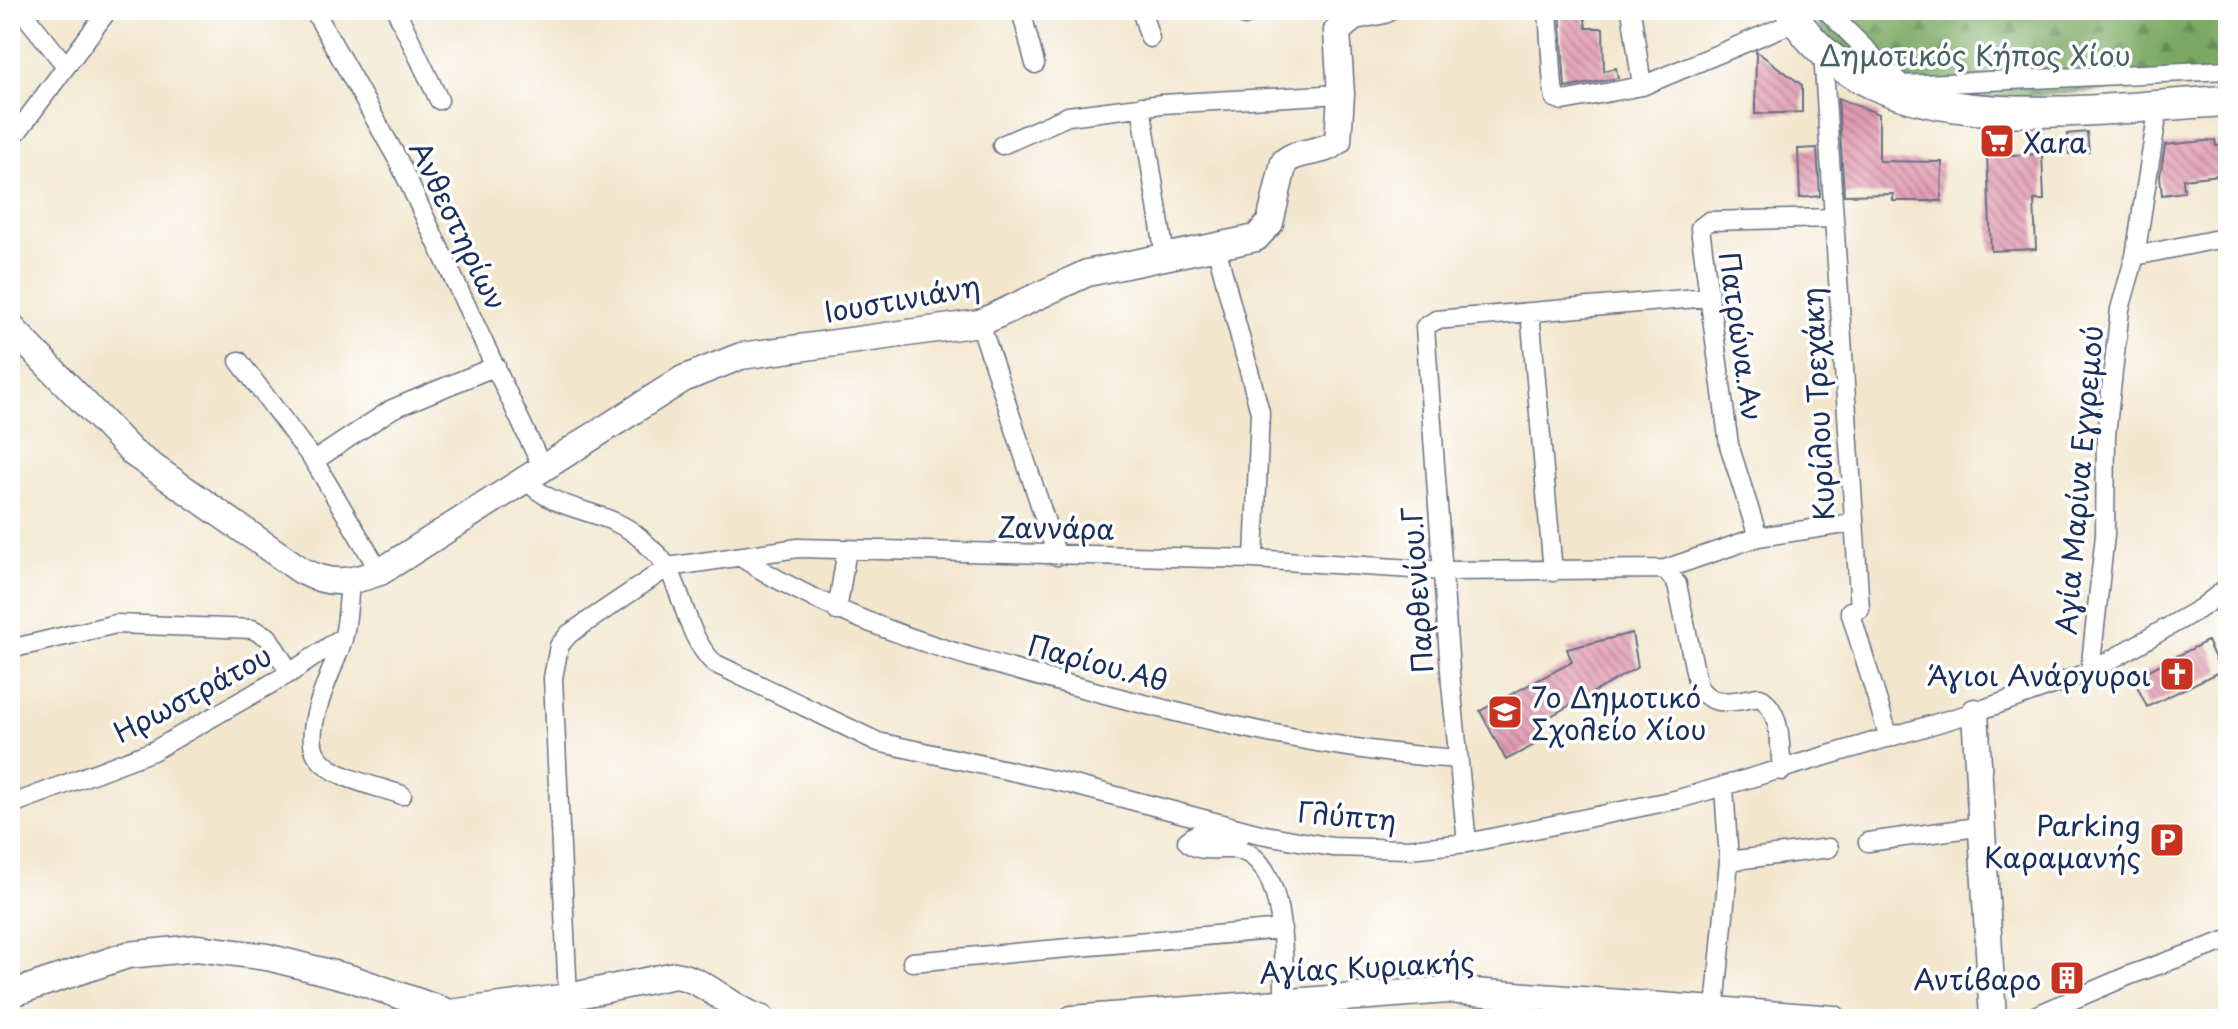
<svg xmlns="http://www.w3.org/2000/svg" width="2238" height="1029" font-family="'Playpen Sans',sans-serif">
<defs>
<pattern id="forest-firs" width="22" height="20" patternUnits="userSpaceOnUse" patternTransform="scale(2)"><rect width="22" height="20" fill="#7aa862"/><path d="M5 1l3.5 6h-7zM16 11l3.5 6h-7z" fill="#638954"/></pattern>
<pattern id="building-back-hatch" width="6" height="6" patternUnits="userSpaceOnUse" patternTransform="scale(2)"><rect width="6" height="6" fill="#e099af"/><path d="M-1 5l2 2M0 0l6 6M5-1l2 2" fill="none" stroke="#b57d92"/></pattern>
</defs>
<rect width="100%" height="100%" fill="#fff"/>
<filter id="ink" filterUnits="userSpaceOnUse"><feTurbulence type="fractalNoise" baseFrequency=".0125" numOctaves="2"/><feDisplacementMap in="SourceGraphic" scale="16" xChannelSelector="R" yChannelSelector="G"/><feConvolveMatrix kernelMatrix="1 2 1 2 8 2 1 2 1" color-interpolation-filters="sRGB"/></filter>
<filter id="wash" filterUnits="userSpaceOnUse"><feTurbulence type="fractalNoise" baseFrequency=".006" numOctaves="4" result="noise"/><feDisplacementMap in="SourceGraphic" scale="32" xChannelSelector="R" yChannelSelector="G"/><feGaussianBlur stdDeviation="1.8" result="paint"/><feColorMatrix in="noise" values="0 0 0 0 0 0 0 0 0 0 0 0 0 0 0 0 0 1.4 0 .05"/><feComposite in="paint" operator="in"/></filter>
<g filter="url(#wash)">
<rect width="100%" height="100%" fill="#f2e6cc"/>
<!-- forest -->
<path fill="url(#forest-firs)" stroke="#4a6c60" stroke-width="2" d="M 1811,10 L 2228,10 L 2228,81 L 1961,101 L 1902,85 L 1825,36 Z"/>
<g id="blocks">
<!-- building -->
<path fill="url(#building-back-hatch)" d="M 1560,10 L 1584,10 L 1586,28 L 1603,28 L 1604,71 L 1616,68 L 1618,78 L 1565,88 Z
M 1756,51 L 1802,85 L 1802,112 L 1755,114 Z
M 1838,98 L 1879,114 L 1879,161 L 1942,162 L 1941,201 L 1893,201 L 1893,194 L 1844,195 Z
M 2087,132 L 2089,152 L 2069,154 L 2067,134 Z
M 2215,140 L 2216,146 L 2228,145 L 2228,174 L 2183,179 L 2184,192 L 2162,195 L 2160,176 L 2165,145 Z
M 1817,148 L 1820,196 L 1800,198 L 1798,149 Z
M 2042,154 L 2044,200 L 2034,200 L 2036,249 L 1991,251 L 1987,156 Z
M 1632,633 L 1638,667 L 1535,725 L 1542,741 L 1506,760 L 1480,711 L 1572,662 L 1567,649 Z
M 2207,641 L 2221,671 L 2147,707 L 2133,678 Z"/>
</g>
</g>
<g filter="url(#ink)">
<use href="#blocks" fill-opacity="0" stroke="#666f84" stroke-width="2"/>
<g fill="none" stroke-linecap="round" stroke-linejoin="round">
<defs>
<path id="street" d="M 21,10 L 66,66
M 314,10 L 398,160 L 543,469
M 396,10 L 439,100
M 1021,10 L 1035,64
M 1141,10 L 1150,38
M 1244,10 L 1245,16
M 1548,10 L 1553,87 L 1555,98 L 1563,101 L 1642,86 L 1797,21
M 1631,10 L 1642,86
M 1826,10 L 1902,85 L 2228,70
M 1823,53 L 1860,609 L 1850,611 L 1889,738
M 1141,106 L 1165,256
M 18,131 L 108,10
M 1002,145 L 1068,116 L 1162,104 L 1341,94
M 1216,247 L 1260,412 L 1254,559
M 2135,256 L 2228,237
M 1530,312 L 1553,572
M 980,323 L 1057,556
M 239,361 L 314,461 L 380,572
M 314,461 L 392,409 L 496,366
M 526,480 C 557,514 607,508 640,538 C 649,547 663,558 669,570 C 685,601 688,638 714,663 L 878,742 L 1070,784 L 1260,834 L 1332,847 L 1409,849 L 1467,843 L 1679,799 L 1975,712 L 2090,672 L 2201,608 L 2228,587
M 1758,537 L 1729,445 L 1700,228 L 1709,221 L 1834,218
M 742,558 C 846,625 963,656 1082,688 C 1206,721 1330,751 1459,759
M 1665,569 L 1677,584 L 1698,686 C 1712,710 1736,700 1760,697 C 1783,714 1779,745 1782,771
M 350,583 C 348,601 348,621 343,639 C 335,667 299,732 318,757 C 334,779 378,786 402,795
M 837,611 L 847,549
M 10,649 L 116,624 L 252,629 L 268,637 L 290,673
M 2090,672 L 2105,535 L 2106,435 L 2120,309 L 2135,256 L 2159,104
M 10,805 L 153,751 L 290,673 L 343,637
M 1241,835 L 1195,835 L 1187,841 C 1196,853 1218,848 1233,849 C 1287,853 1284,961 1284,1001
M 1868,842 L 1984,826
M 1467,843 L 1451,684 L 1425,327 L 1436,320 L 1709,297
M 1729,861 L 1829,848
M 912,962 L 1282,929
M 568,997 L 553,678 L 559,646 L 569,634 L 668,567 L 798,548 L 1254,559 L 1444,571 L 1665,569 L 1758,537 L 1852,523
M 1714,1019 L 1729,861 L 1724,788
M 2028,1019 L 2130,975 L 2228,940"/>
<path id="secondary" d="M 10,326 L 133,453 L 302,571 C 331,586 350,583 380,572 L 683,379 L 741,356 L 980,323 L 1087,273 L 1256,238 L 1270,223 L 1284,162 C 1299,149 1322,155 1338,141 L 1341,94 L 1337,31 L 1355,16 L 1384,10
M 1975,712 L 1993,1019
M 10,994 L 128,955 L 197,948 L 267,957 L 350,978 L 450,1013 L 568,997 L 675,975 C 707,980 730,1009 762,1019
M 1072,1019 L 1447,990 L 1834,1019"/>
<path id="primary" d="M 1790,10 C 1870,150 2094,107 2228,101"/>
</defs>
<!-- street casing -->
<use href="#street" stroke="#666f84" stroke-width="21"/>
<!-- secondary casing -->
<use href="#secondary" stroke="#666f84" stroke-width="29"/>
<!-- primary casing -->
<use href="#primary" stroke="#666f84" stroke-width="33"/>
<!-- street -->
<use href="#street" stroke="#fff" stroke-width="18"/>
<!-- secondary -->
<use href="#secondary" stroke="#fff" stroke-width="26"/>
<!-- primary -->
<use href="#primary" stroke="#fff" stroke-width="30"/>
</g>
</g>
<!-- icons -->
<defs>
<symbol id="supermarket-square" viewBox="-11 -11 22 22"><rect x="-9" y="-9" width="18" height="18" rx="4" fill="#c8321e" stroke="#fff"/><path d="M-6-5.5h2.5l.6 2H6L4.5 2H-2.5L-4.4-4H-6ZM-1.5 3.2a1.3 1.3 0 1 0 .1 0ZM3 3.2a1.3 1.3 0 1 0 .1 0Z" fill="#fff"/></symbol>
<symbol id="church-square" viewBox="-11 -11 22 22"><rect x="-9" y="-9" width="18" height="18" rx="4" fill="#c8321e" stroke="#fff"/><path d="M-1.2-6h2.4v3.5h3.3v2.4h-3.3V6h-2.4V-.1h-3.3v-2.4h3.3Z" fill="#fff"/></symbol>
<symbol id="school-square" viewBox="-11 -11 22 22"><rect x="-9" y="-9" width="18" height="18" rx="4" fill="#c8321e" stroke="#fff"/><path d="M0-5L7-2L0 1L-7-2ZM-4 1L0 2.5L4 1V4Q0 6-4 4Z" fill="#fff"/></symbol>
<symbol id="parking-square" viewBox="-11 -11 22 22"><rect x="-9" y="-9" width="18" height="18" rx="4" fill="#c8321e" stroke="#fff"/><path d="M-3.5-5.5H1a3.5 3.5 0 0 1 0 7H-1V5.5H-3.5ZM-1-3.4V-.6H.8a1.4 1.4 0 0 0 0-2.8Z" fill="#fff"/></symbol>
<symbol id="building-square" viewBox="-11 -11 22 22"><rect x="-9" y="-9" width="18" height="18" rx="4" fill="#c8321e" stroke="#fff"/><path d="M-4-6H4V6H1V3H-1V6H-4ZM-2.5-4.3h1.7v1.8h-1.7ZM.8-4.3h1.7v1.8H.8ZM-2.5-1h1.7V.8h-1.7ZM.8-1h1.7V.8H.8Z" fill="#fff"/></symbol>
</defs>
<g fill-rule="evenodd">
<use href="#supermarket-square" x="1977" y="121" width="40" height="40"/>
<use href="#church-square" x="2157" y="654" width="40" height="40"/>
<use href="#school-square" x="1485" y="692" width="40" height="40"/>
<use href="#parking-square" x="2147" y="820" width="40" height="40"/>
<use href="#building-square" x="2047" y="958" width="40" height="40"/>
</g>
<g text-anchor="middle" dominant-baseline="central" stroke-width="7" stroke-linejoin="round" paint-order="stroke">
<!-- park labels -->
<g font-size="28" fill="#476264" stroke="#fff">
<text x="1975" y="54">Δημοτικός Κήπος Χίου</text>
</g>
<!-- poi labels -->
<g font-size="28" fill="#1b2f5e" stroke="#fff" text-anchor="end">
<text x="2023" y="141" text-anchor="start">Xara</text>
<text x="2151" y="674">Άγιοι Ανάργυροι</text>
<text x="1531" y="696" text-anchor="start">7ο Δημοτικό<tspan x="1531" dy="32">Σχολείο Χίου</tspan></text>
<text x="2141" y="824">Parking<tspan x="2141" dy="32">Καραμανής</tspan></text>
<text x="2041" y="978">Αντίβαρο</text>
</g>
<!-- street labels -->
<g font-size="28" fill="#1b2f5e" stroke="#fff">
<text transform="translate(459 225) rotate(64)">Ανθεστηρίων</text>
<text transform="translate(902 298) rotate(-10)">Ιουστινιάνη</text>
<text transform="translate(1742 336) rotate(82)">Πατρώνα.Αν</text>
<text transform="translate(1817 404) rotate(-93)">Κυρίλου Τρεχάκη</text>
<text transform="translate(2078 480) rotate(-85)">Αγία Μαρίνα Εγγρεμού</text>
<text transform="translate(1056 527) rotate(1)">Ζαννάρα</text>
<text transform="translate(1416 590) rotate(-94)">Παρθενίου.Γ</text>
<text transform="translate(1098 662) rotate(15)">Παρίου.Αθ</text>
<text transform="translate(192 693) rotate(-28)">Ηρωστράτου</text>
<text transform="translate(1347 815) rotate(5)">Γλύπτη</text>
<text transform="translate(1367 966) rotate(-3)">Αγίας Κυριακής</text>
</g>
</g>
<!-- margin -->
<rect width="2238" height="1029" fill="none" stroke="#fff" stroke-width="40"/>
</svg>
